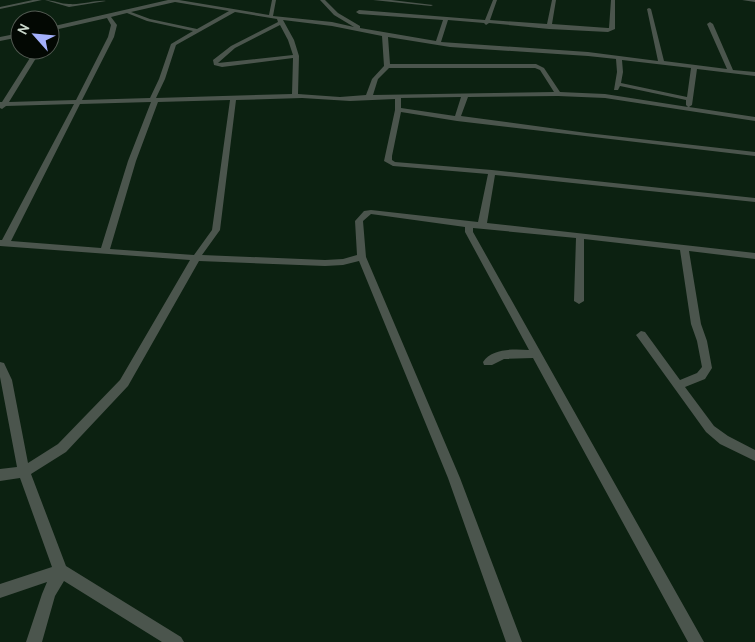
<svg xmlns="http://www.w3.org/2000/svg" width="755" height="642" font-family="Cabin,sans-serif">
<rect width="100%" height="100%" fill="#0c2111"/>
<g fill="none" stroke-linecap="round" stroke-linejoin="round">
<!-- street -->
<path fill="#4b554d" fill-rule="evenodd" d="M 33,0 L 42,0 L 0,9 L 0,7 Z
M 45,0 C 53,0 61,4 69,4 C 82,5 95,0 106,1 L 69,7 Z
M 168,0 L 179,0 L 269,15 L 272,0 L 276,0 L 273,16 L 332,22 L 354,27 L 334,15 L 320,0 L 325,0 L 338,13 L 360,26 L 360,28 L 436,41 L 443,20 L 359,14 L 356,12 L 359,10 L 485,20 L 493,0 L 497,0 L 490,20 L 547,24 L 552,0 L 556,0 L 552,24 L 608,28 L 609,28 L 611,0 L 615,0 L 615,29 L 608,32 L 549,29 L 489,23 L 486,25 L 484,23 L 448,20 L 441,42 L 588,52 L 658,61 L 647,9 L 649,8 L 651,9 L 664,61 L 727,69 L 707,24 L 710,22 L 713,24 L 733,70 L 755,72 L 755,76 L 697,69 L 692,105 L 689,107 L 755,117 L 755,121 L 605,98 L 558,96 L 468,97 L 461,116 L 587,133 L 755,152 L 755,156 L 457,121 L 401,112 L 392,156 L 392,160 L 395,162 L 492,170 L 755,198 L 755,202 L 495,175 L 487,223 L 755,253 L 755,259 L 689,251 L 701,324 L 707,341 L 712,368 L 705,379 L 685,387 L 714,426 L 728,436 L 755,450 L 755,461 L 720,444 L 706,432 L 636,335 L 641,331 L 645,332 L 680,380 L 697,373 L 702,367 L 697,341 L 691,324 L 680,250 L 584,239 L 584,301 L 579,304 L 574,301 L 576,238 L 473,228 L 473,232 L 704,642 L 688,642 L 533,358 L 504,359 L 492,365 L 484,365 L 483,362 C 492,348 514,349 529,350 L 465,232 L 465,227 L 371,214 L 363,221 L 366,257 L 460,478 L 522,642 L 506,642 L 448,478 L 359,261 L 343,265 L 325,266 L 199,261 L 128,386 L 66,452 L 31,474 L 66,566 L 181,637 L 184,642 L 162,642 L 64,581 L 55,596 L 42,642 L 26,642 L 42,594 L 47,582 L 0,598 L 0,584 L 52,567 L 20,478 L 0,481 L 0,469 L 17,467 L 0,377 L 0,362 L 4,363 L 12,380 L 28,463 L 58,444 L 120,380 L 190,260 L 0,246 L 0,240 L 2,240 L 74,104 L 6,106 L 2,109 L 0,108 L 0,102 L 2,102 L 35,50 L 41,50 L 9,102 L 76,100 L 108,37 L 111,25 L 107,18 L 50,31 L 50,27 ZM 175,2 L 229,11 L 197,29 L 150,19 L 131,12 ZM 235,12 L 277,19 L 278,22 L 231,46 L 213,60 L 214,65 L 222,67 L 293,58 L 292,94 L 156,98 L 165,79 L 176,45 ZM 127,13 L 147,21 L 193,31 L 171,44 L 159,79 L 150,98 L 82,100 L 114,37 L 117,25 L 111,17 ZM 283,20 L 332,26 L 382,36 L 384,66 L 372,79 L 366,95 L 340,97 L 298,94 L 299,56 L 294,40 ZM 280,25 L 288,40 L 293,55 L 218,63 L 235,48 ZM 388,37 L 450,47 L 588,56 L 616,59 L 617,72 L 614,90 L 618,90 L 620,86 L 686,100 L 686,105 L 688,107 L 605,94 L 560,92 L 544,68 L 536,64 L 390,64 ZM 622,60 L 691,68 L 687,97 L 621,83 L 623,72 ZM 389,68 L 535,68 L 540,70 L 554,92 L 373,95 L 378,79 ZM 461,97 L 455,116 L 401,108 L 401,98 ZM 302,98 L 350,101 L 395,99 L 395,110 L 384,161 L 393,166 L 488,174 L 478,222 L 371,210 L 364,211 L 355,221 L 357,255 L 343,259 L 325,260 L 202,255 L 220,230 L 236,100 ZM 230,100 L 212,230 L 194,255 L 110,249 L 136,161 L 158,102 ZM 151,102 L 128,161 L 101,248 L 11,241 L 80,104 Z
M 373,0 L 391,0 L 433,5 L 431,6 Z
M 742,0 L 755,0 L 755,2 Z
M 20,33 L 20,37 L 0,41 L 0,37 Z"/>
</g>
<!-- north arrow -->
<g transform="translate(35 35) rotate(297)"><circle r="24" fill="#030803" stroke="#535b53"/>
<path d="M0-4L9 19L0 12L-9 19Z" fill="#a4b1fc"/>
<text y="-8" font-size="14" font-weight="bold" text-anchor="middle" fill="#cbd8cc">N</text>
</g>
</svg>
